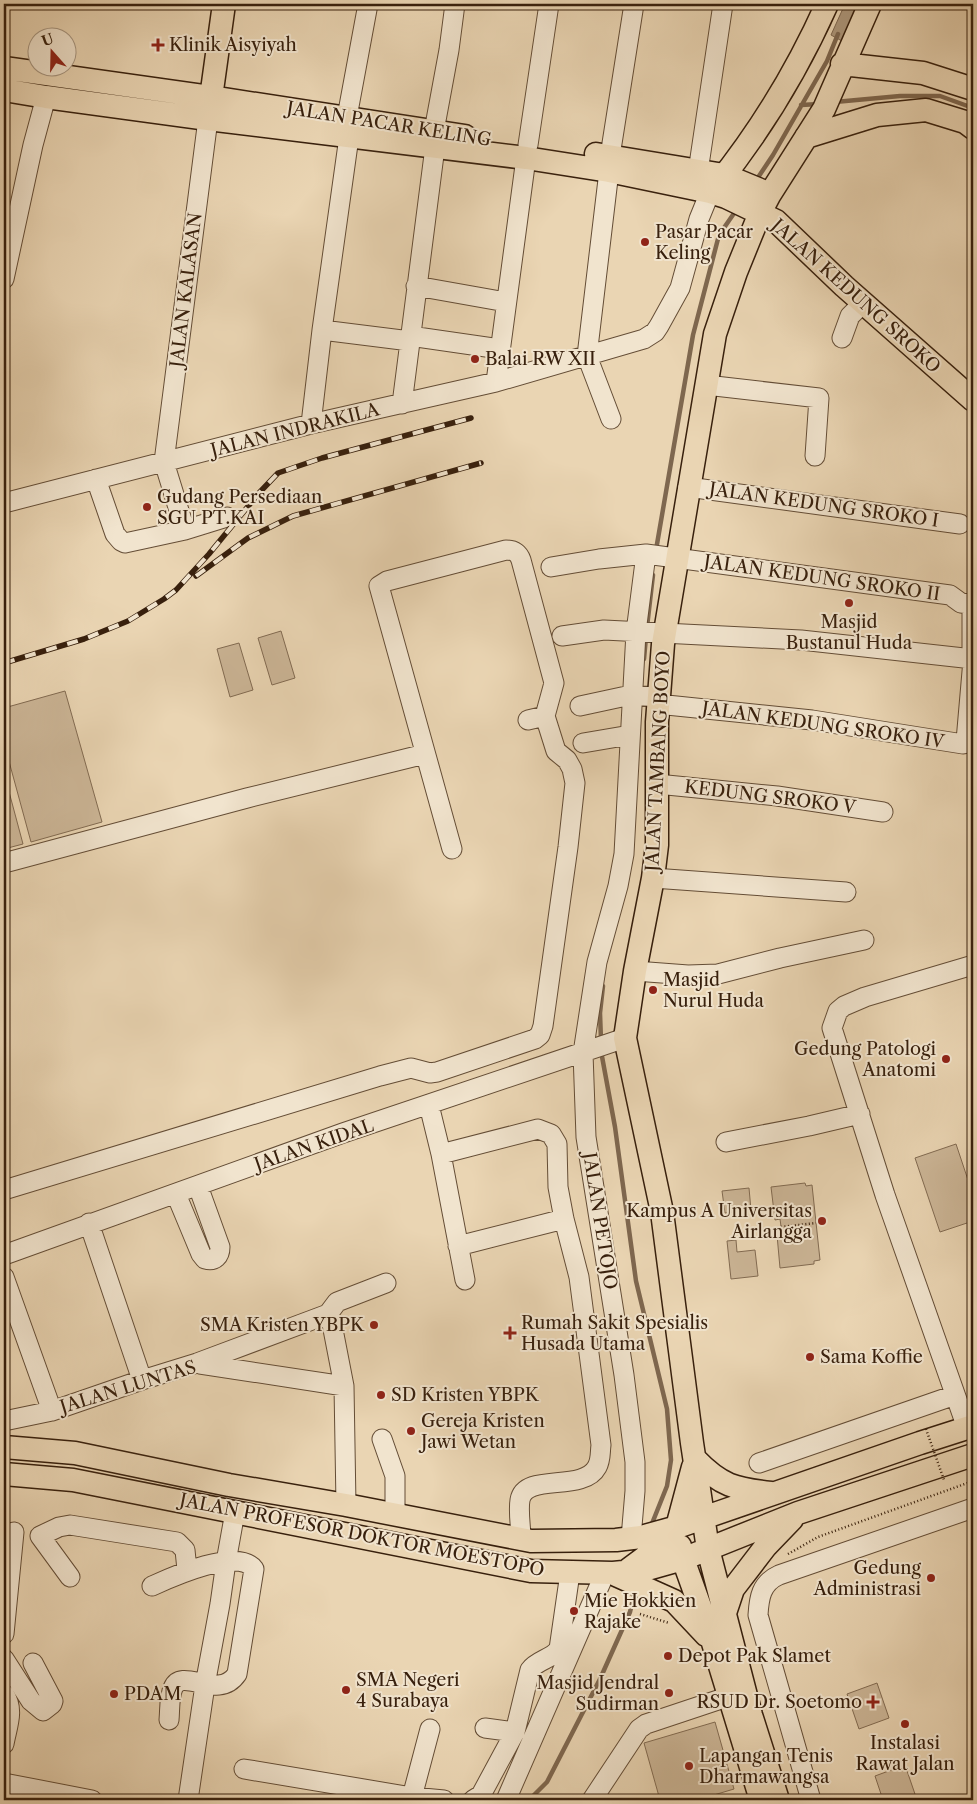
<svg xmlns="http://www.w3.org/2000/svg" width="977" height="1804" font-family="'Libre Caslon Text',serif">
<rect width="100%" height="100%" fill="#ead5b3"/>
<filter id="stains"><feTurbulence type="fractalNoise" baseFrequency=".004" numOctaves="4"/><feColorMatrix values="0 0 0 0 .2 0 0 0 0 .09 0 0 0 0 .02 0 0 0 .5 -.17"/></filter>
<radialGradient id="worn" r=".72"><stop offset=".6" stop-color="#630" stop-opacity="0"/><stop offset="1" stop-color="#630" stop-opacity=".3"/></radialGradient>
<!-- green -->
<path fill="#ccb697" stroke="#826b52" d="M 281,631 L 295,678 L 272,685 L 258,638 Z
M 239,643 L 253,690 L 230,697 L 217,649 Z
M 65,691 L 102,822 L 31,842 L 4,743 L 4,708 Z
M 4,773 L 23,844 L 4,849 Z
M 956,1144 L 973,1195 L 973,1221 L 940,1232 L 915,1158 Z
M 805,1183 L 806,1186 L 812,1185 L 820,1260 L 814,1261 L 814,1264 L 780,1268 L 777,1235 L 782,1234 L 780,1219 L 775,1220 L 771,1187 Z
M 749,1188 L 751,1210 L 725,1213 L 722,1191 Z
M 736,1240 L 737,1252 L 755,1250 L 758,1276 L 731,1279 L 727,1241 Z
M 877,1683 L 889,1718 L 859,1729 L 847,1694 Z
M 715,1722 L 734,1789 L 697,1800 L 660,1800 L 644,1743 Z
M 905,1765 L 916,1797 L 908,1800 L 883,1800 L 875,1776 Z"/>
<!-- water -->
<path fill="#ad977b" stroke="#7e674f" d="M 845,4 L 859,4 L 842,41 L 831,35 Z"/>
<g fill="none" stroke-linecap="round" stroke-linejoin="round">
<!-- stream -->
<path stroke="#7e674f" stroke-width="4.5" d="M 835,102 L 900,96 L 940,96 L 973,108
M 801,105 L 819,104
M 755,182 L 773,155 L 827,61 L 838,34
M 656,550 L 693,335 L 719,235 L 737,209
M 647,627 L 653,575
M 644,659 L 646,637
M 601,1040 L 600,1013 L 603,986
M 601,1051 L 615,1127 L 636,1281 L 667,1409 L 671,1460 L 667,1486 L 651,1526
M 529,1800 L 547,1782 L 600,1679 L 630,1612 L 635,1591"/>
<defs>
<path id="minor" d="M 347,117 L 368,4
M 434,131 L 449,50 L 455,4
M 528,145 L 549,4
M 610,156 L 634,4
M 609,171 L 587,356 L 611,419
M 696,185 L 723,4
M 4,279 L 33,145 L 46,97
M 416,286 L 506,302
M 322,330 L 410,341
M 410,336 L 500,349
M 842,338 L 850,316 L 863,303
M 496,382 L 526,158
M 706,385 L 819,398 L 815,456
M 402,404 L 435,147
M 311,424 L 322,330 L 349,137
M 96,479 L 115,534 L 121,541 L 125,543 L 185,530 L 227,517
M 688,487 L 960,524
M 4,503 L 311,424 L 496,382 L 644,339 L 655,332 L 659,326 L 680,288 L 699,219 L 710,192
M 185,530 L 164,462 L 208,119
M 551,567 L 599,559 L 646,554 L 950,595 L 961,603 L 970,604 L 972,607 L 972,659
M 562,636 L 604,630 L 801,640 L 973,659
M 657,704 L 812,720 L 963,744 L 966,741 L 973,660
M 580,706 L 631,695 L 658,697
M 528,720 L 545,716
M 583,743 L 630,735
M 657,784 L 777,796 L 883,812
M 4,863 L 247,798 L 425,754
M 653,878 L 846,892
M 635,971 L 688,975 L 718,974 L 780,958 L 864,940
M 429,1105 L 441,1154 L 465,1280
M 726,1142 L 809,1126 L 860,1114
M 441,1154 L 538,1129 L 551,1134 L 557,1144 L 558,1187 L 564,1219 L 579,1277 L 601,1445 C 600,1452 601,1460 597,1467 C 583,1493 525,1472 520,1500 C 518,1512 521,1527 521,1539
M 4,1190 L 380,1076 L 411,1068 L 430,1073 L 437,1072 L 535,1039 L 540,1035 L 543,1026 L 568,847 L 575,783 L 572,769 L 567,760 L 556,751 L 545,716 L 554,683 L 521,560 C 518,552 514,550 506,550 L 387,581 L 379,586 L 452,849
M 176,1194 L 201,1254 L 205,1259 C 215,1262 220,1256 220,1247 L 198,1186
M 89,1223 L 142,1380
M 458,1246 L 564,1219
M 4,1255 L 343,1133 L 625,1038
M 4,1277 L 52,1411
M 328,1314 L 331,1319 L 344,1386 L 346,1505
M 200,1364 L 344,1386
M 4,1421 L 52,1411 L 142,1380 L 197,1363 L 328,1314 L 337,1302 L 386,1283
M 967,1428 L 885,1195 L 832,1028 L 838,1011 L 844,1006 L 865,997 L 973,965
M 382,1439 L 395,1476 L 395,1515
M 759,1463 L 955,1395
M 631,1538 L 635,1491 L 635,1462 L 624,1375 L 586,1137 L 583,1053 L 597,962 L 618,886 L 624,854 L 636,632 L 646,554
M 70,1577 L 40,1536 L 59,1527 L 70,1525 L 177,1542 L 185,1550 L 187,1570
M 152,1586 C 172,1577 238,1547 254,1569 L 237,1674 C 218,1702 182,1666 173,1688 C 169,1697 170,1710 169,1720
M 4,1634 L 14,1532
M 4,1659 L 31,1701 L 43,1711 L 52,1704 L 53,1701 L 33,1663
M 4,1694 C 15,1709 7,1727 4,1744
M 485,1728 L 515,1732
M 244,1769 L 412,1797 L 444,1800
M 4,1783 L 92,1800
M 412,1797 L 430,1729
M 188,1800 L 205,1685 L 220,1604 L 226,1562 L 235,1512
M 473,1800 L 481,1795 L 515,1732 L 530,1670 C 537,1660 552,1659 559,1649 L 570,1573
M 506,1800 L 605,1573
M 592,1800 L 639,1729 L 646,1724 L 730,1696
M 811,1800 L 758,1615 C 759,1598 761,1583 779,1575 L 973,1508"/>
<path id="major" d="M 842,64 L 923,73 L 973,89
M 4,68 L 210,97 L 465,136
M 4,90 L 46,97 L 208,119 L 526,158 L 609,171 L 710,192 L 726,197 L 776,221 L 844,286 L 973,400
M 209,112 L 224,4
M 806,137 L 877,115 L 926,110 L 965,122 L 973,128
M 596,154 L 724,175 L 770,194
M 716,186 C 761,130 798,69 827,4
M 4,1447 L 75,1453 L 229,1485 L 346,1505 L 531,1541 L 616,1540 L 641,1537 L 677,1527 L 920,1443 L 973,1426
M 695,1459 C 721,1486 735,1489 771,1493
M 4,1474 L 73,1480 L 531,1571 L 613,1573 L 644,1570 L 683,1559 L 798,1513 L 973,1455
M 680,1546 L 683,1559 L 713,1643 L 761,1800
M 629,1569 L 660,1546 L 677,1527 L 693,1467
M 616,1575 L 674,1601 L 706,1635
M 725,1613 L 733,1589 L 766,1546 L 792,1519
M 778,1800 L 751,1715 L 708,1549 L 692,1443 L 662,1212 L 625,1038 L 635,971 L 653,878 L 657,845 L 657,722 L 663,644 L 715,334 L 736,272 L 760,213 L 770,194 L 824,109 L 870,4"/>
</defs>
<!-- minor casing -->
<use href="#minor" stroke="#644d36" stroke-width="21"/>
<!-- major casing -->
<use href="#major" stroke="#38200d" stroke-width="25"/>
<!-- path -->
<path stroke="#38200d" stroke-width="2.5" stroke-dasharray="1 2.5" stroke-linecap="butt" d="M 781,1227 L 816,1223
M 788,1554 L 818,1537 L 973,1481
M 640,1614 L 669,1623"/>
<!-- minor -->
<use href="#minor" stroke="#f1e4ce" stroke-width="19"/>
<!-- major -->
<use href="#major" stroke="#ead5b3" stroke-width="22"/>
<defs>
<path id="rail" d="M 196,576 L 248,538 L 293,516 L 481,463
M 4,663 L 84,639 L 128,621 L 164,599 L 176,590 L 209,554 L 259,493 L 278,473 L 322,458 L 471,418"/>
</defs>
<!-- rail casing -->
<use href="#rail" stroke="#38200d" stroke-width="5.5"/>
<!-- rail -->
<use href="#rail" stroke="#f1e4ce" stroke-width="4" stroke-dasharray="11" stroke-linecap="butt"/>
<!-- path-bridge -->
<path stroke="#38200d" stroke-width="2.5" stroke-dasharray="1 2.5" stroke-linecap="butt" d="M 926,1429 L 944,1480"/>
</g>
<!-- markers -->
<g fill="#8f2418" stroke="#f1e4ce" stroke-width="2">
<path d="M155.5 37.5h5v5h5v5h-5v5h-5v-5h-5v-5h5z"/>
<circle cx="645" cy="242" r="5"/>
<circle cx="475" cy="359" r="5"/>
<circle cx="147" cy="507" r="5"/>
<circle cx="849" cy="603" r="5"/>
<circle cx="653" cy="990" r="5"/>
<circle cx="946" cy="1059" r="5"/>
<circle cx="822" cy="1221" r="5"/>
<circle cx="374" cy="1325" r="5"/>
<path d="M507.5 1325.5h5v5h5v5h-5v5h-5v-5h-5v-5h5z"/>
<circle cx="810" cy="1357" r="5"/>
<circle cx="381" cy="1395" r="5"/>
<circle cx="411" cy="1431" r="5"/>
<circle cx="931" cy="1578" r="5"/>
<circle cx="574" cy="1611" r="5"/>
<circle cx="668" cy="1656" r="5"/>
<circle cx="346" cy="1690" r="5"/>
<circle cx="669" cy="1693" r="5"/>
<circle cx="114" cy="1694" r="5"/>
<path d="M870.5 1694.5h5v5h5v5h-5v5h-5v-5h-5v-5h5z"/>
<circle cx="905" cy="1724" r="5"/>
<circle cx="689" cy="1766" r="5"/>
</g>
<g text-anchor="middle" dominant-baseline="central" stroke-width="4" stroke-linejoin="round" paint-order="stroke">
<!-- poi labels -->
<g font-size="18" fill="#38200d" stroke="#f1e4ce" text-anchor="start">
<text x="169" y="45">Klinik Aisyiyah</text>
<text x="655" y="232">Pasar Pacar<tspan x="655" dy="21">Keling</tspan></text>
<text x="485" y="359">Balai RW XII</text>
<text x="157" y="497">Gudang Persediaan<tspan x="157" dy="21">SGU PT.KAI</tspan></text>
<text x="849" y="622" text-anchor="middle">Masjid<tspan x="849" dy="21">Bustanul Huda</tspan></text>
<text x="663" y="980">Masjid<tspan x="663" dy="21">Nurul Huda</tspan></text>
<text x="936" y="1049" text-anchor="end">Gedung Patologi<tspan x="936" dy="21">Anatomi</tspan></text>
<text x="812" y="1211" text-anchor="end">Kampus A Universitas<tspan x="812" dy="21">Airlangga</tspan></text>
<text x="521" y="1323">Rumah Sakit Spesialis<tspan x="521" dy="21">Husada Utama</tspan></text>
<text x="364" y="1325" text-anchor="end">SMA Kristen YBPK</text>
<text x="820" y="1357">Sama Koffie</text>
<text x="391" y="1395">SD Kristen YBPK</text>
<text x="421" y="1421">Gereja Kristen<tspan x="421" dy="21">Jawi Wetan</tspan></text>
<text x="921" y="1568" text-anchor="end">Gedung<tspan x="921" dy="21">Administrasi</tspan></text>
<text x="584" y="1601">Mie Hokkien<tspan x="584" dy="21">Rajake</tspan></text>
<text x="678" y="1656">Depot Pak Slamet</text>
<text x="356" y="1680">SMA Negeri<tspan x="356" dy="21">4 Surabaya</tspan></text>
<text x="659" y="1683" text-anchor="end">Masjid Jendral<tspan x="659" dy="21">Sudirman</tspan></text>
<text x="124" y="1694">PDAM</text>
<text x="862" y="1702" text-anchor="end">RSUD Dr. Soetomo</text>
<text x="905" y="1743" text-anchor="middle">Instalasi<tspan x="905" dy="21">Rawat Jalan</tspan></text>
<text x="699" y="1756">Lapangan Tenis<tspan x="699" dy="21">Dharmawangsa</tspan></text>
</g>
<!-- street labels -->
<g font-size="18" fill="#38200d" stroke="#f1e4ce">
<text transform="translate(389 124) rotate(9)">JALAN PACAR KELING</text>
<text transform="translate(186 290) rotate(-83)">JALAN KALASAN</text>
<text transform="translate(856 296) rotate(42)">JALAN KEDUNG SROKO</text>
<text transform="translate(295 430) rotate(-14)">JALAN INDRAKILA</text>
<text transform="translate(824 505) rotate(8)">JALAN KEDUNG SROKO I</text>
<text transform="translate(822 578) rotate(8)">JALAN KEDUNG SROKO II</text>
<text transform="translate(823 725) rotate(8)">JALAN KEDUNG SROKO IV</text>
<text transform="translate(658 761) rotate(-87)">JALAN TAMBANG BOYO</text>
<text transform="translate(770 797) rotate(7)">KEDUNG SROKO V</text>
<text transform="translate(314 1145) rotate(-19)">JALAN KIDAL</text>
<text transform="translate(600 1221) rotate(81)">JALAN PETOJO</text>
<text transform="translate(128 1387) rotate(-17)">JALAN LUNTAS</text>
<text transform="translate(362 1535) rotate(11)">JALAN PROFESOR DOKTOR MOESTOPO</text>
</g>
</g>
<!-- margin -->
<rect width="977" height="1804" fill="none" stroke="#ead5b3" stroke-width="20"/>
<rect x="5" y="5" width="967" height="1794" fill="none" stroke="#38200d" stroke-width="2.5"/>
<rect x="10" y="10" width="957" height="1784" fill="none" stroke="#38200d"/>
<!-- north arrow -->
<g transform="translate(52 52) rotate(340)"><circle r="24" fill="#f1e4ce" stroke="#a79681"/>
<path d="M0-4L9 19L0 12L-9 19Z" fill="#8f2418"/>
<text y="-8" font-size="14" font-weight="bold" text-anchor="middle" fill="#38200d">U</text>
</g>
<rect width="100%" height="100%" filter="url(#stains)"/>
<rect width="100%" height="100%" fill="url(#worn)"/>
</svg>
